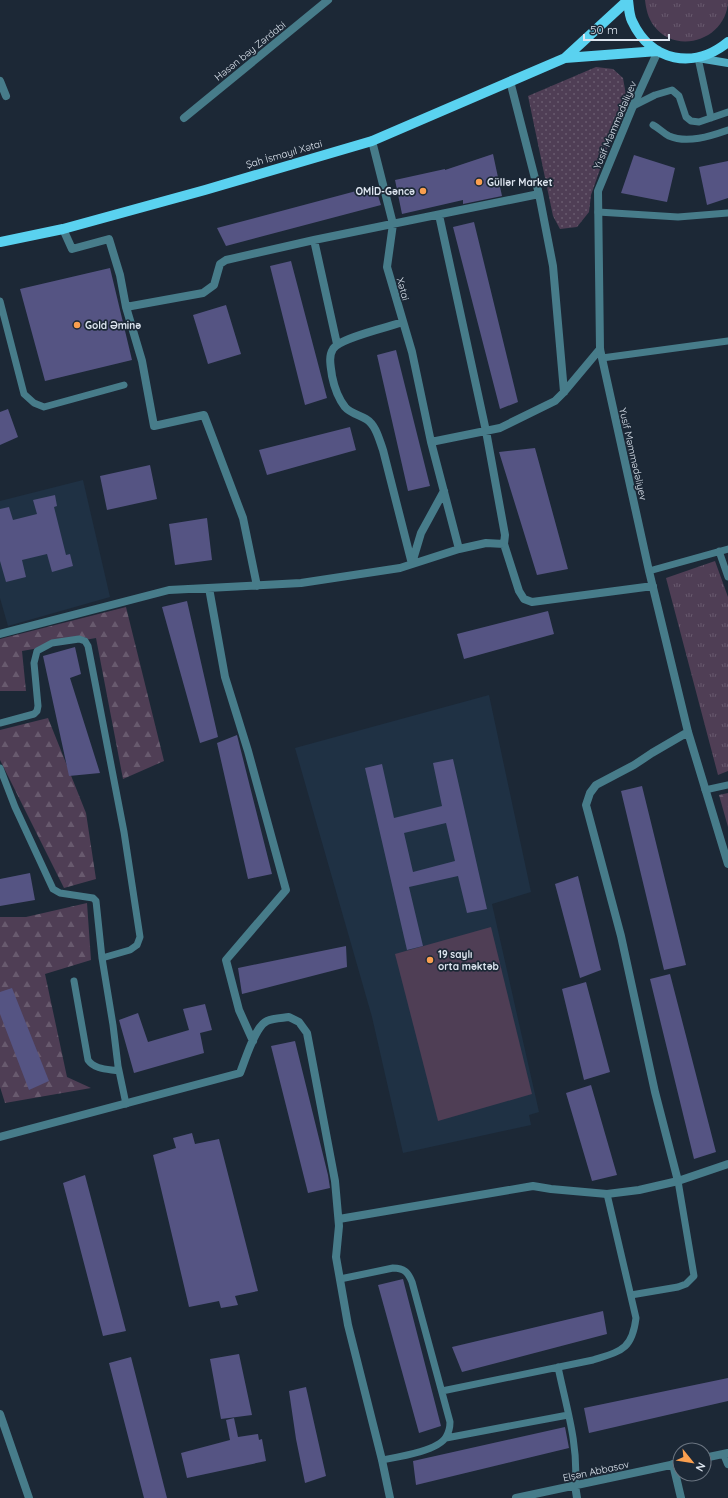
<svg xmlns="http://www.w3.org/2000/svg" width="728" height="1498" font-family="Quicksand,sans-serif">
<defs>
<pattern id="grass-tufts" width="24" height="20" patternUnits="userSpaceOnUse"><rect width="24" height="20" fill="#4f3e55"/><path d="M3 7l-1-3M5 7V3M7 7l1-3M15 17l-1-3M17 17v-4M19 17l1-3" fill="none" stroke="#685a6e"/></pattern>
<pattern id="forest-firs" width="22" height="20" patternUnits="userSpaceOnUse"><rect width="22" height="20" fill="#4f3e55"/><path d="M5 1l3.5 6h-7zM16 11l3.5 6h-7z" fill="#685a6e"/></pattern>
<pattern id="park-dots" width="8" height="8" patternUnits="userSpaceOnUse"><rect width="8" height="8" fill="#4f3e55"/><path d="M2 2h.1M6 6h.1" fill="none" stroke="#685a6e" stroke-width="1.8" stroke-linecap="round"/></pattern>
</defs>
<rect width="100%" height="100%" fill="#1c2836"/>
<!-- built -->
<path fill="#1f3144" d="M 83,480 L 110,597 L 8,626 L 0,598 L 0,501 Z
M 489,695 L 531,892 L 492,904 L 539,1112 L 529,1115 L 531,1125 L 403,1153 L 372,1017 L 295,748 Z"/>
<!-- grass -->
<path fill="url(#grass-tufts)" d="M 645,0 L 728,0 C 728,38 678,57 654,26 C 648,18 646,9 645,0 Z
M 715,561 L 728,597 L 728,771 L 718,775 L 666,578 Z"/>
<!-- forest -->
<path fill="url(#forest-firs)" d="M 126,607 L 164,761 L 123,779 L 96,638 L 22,651 L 26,691 L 0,691 L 0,639 Z
M 48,718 L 86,813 L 96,879 L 64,888 L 0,760 L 0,730 Z
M 728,793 L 728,827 L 719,795 Z
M 87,903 L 91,960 L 45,974 L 67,1077 L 91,1088 L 5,1103 L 0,1087 L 0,917 L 26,917 Z"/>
<!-- park -->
<path fill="url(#park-dots)" d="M 596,67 L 613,69 L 623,78 L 626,95 L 591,195 L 589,212 L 577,227 L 560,229 L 553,216 L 528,96 Z"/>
<!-- garden -->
<path fill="#4f3e55" d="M 491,927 L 532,1094 L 438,1121 L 395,954 Z"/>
<!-- building -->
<path fill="#555483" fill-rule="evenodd" d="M 493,154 L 502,196 L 463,204 L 463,200 L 402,214 L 395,180 L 445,169 L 445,170 Z
M 634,155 L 675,168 L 667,202 L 621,193 Z
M 728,161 L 728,198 L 707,205 L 699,167 Z
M 375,186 L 381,205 L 226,246 L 217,228 Z
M 474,222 L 518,402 L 500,409 L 453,227 Z
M 291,261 L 327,398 L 305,405 L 270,266 Z
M 110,268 L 132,360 L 45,381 L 20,289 Z
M 226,305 L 241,354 L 208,364 L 193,315 Z
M 396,350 L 430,486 L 408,491 L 377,355 Z
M 8,409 L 18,437 L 0,445 L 0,412 Z
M 350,427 L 356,450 L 267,475 L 259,450 Z
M 535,448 L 568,569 L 537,575 L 499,452 Z
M 150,465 L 157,499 L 107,510 L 100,476 Z
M 55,495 L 57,506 L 54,507 L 66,555 L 70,554 L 73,566 L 52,572 L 47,554 L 22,560 L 26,577 L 6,582 L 0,561 L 0,509 L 9,507 L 13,520 L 37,514 L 33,500 Z
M 207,518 L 212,560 L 175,565 L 169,524 Z
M 187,601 L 218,737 L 200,743 L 162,607 Z
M 548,611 L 554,634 L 464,659 L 457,634 Z
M 75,647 L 81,674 L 70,678 L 100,773 L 69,776 L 43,656 Z
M 237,735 L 272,874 L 248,879 L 217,743 Z
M 453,759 L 487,909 L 467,913 L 458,876 L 409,887 L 423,946 L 407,950 L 365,768 L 382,764 L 394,818 L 442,806 L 433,763 ZM 446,823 L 455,861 L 413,872 L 404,833 Z
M 642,786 L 686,965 L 664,970 L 621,791 Z
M 30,873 L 35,900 L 0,906 L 0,879 Z
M 578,876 L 601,970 L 580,978 L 555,884 Z
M 346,946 L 347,967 L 242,994 L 238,968 Z
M 670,974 L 716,1152 L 694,1159 L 650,979 Z
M 586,982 L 610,1072 L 584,1080 L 562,989 Z
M 12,988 L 49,1081 L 29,1090 L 0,1014 L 0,992 Z
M 205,1004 L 212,1030 L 200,1033 L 204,1053 L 134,1073 L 119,1020 L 138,1013 L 148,1042 L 189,1030 L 183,1009 Z
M 295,1041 L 328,1175 L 330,1188 L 308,1193 L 271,1046 Z
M 591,1085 L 617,1175 L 592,1181 L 566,1093 Z
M 192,1133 L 195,1144 L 219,1139 L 258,1291 L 235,1296 L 238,1305 L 221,1308 L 219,1301 L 189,1307 L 153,1155 L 176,1148 L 173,1138 Z
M 85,1175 L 126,1331 L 103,1336 L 63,1183 Z
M 403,1279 L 441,1426 L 419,1433 L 378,1285 Z
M 603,1311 L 607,1334 L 462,1372 L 452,1347 Z
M 239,1354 L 252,1415 L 221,1419 L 210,1359 Z
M 131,1357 L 167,1498 L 144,1498 L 109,1363 Z
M 728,1378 L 728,1401 L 589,1433 L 584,1408 Z
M 306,1387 L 326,1476 L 305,1483 L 296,1439 L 289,1391 Z
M 234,1418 L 238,1437 L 258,1434 L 259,1440 L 262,1439 L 266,1461 L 187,1478 L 181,1453 L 230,1440 L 226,1420 Z
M 565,1427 L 569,1448 L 416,1485 L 413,1461 Z"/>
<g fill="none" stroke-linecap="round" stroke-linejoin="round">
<!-- service -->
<path stroke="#477c8a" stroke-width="7" d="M 698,58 L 711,118
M 633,106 L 655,95 L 672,90 L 679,96 L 686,117 L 691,121 L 699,122 L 728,112
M 653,125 C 659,128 663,133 669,136 C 687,144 711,136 728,130
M 598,212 L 678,217 L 728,213
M 0,301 L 24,394 L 34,403 L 44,407 L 124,385
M 602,358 L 728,341
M 719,551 L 728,577
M 649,571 L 728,549
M 0,723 L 34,714 L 37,711 L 38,706 L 34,663 L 37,651 L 52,643 L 79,639 L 85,641 L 88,646 L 124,832 L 140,937 L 137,945 L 130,950 L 102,958
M 0,768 L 15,807 L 53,889 L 60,893 L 93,898 L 96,901 L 102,958 L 113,1025 L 118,1066 L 126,1104
M 705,790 L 728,785
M 74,981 L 88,1060 C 95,1070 108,1069 119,1071
M 340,1279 L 393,1268 C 404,1268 408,1272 412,1282 L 450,1422 C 450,1427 449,1432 446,1437 C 438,1451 398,1457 382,1460
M 631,1295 L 678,1287 L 686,1284 L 694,1276 L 678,1181
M 558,1367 C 566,1406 579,1446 575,1485
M 442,1391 L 593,1360 C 621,1351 632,1350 636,1318 L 607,1194
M 446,1438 L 568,1415"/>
<!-- minor -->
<path stroke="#477c8a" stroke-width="8" d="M 658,51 L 633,106 L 598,191 L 600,349 L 649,571 L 688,732 L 728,864
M 0,81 L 6,96
M 510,81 L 539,194 L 553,266 L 564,392
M 184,118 L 328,0
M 372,141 L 393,224 L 387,267 L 412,352 L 431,442 L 459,549
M 439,215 L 486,431 L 505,535 L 504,544
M 63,229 L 72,249 L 109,239 L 120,275 L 126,307 L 142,361 L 154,426 L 204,415 L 243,518 L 257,586
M 314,240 L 337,344
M 126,307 L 203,293 L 214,285 L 220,264 L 226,260 L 314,240 L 539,194
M 403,322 C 389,327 339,338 333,349 C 328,357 331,367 332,376 C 334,386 338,398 345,407 C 350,413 359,415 366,419 C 376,425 379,439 383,450 L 412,564
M 431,442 L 500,428 L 555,401 L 564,392 L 600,349
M 412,563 L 421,533 L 444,491
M 209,588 L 225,677 L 248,751 L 286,890 L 226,960 L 239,1010 L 253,1041
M 0,634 L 169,590 L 301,583 L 400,568 L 459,549 L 486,543 L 504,544 L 519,591 L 524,599 L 532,602 L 653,586
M 0,1137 L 240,1073 C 245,1061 255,1026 267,1021 C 273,1018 282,1018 289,1017 L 299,1022 L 307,1033 L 335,1181 L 339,1226 L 336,1257 L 348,1325 L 382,1460 L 390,1498
M 678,1181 L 655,1092 L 621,936 L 586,805 L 590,793 L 596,785 L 634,765 L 652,753 L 688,732
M 339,1219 L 533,1186 L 551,1189 L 607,1194 L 639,1190 L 678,1181 L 728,1164
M 0,1414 L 29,1498
M 724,1454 L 728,1464
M 704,1458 L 728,1453
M 673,1464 L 681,1498
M 575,1485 L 577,1498
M 516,1498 L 680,1463"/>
<!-- secondary -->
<path stroke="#53adc4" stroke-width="8" d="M 698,58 L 728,63"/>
<!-- primary -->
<path stroke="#5ad2f0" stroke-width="10" d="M 628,0 C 629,7 629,15 632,21 C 651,62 694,70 728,42
M 565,58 L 628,0
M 0,242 L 63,229 L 205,190 L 372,141 L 565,58 L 658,51"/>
</g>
<!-- markers -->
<g fill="#fa9f4f" stroke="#1c2836" stroke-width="1.5">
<circle cx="479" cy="182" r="4"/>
<circle cx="423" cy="191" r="4"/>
<circle cx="77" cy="325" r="4"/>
<circle cx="430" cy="960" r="4"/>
</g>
<g text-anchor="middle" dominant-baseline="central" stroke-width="3.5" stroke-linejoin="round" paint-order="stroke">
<!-- street labels -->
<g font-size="10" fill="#dee6f0" stroke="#1c2836">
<text transform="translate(250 51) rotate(-39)">Həsən bəy Zərdabi</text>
<text transform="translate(615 125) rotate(-67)">Yusif Məmmədəliyev</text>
<text transform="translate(284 154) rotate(-16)">Şah İsmayıl Xətai</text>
<text transform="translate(403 289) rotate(74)">Xətai</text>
<text transform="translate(633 454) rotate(77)">Yusif Məmmədəliyev</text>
<text transform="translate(596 1471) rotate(-12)">Elşən Abbasov</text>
</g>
<!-- poi labels -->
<g font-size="10" font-weight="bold" fill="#dee6f0" stroke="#1c2836" text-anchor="start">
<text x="487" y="182">Güllər Market</text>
<text x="415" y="191" text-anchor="end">OMİD-Gəncə</text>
<text x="85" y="325">Gold Əminə</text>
<text x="438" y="954">19 saylı<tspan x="438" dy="12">orta məktəb</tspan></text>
</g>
</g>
<!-- north arrow -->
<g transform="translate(692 1462) rotate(120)"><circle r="19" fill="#1c2836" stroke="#6a7480"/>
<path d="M0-3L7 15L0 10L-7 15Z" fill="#fa9f4f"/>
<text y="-6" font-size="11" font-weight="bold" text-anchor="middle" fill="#dee6f0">N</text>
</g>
<!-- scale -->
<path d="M584 34v6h85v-6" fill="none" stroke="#dee6f0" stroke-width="2"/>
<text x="590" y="34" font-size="12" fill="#dee6f0" stroke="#1c2836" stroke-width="3" paint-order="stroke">50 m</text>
</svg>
